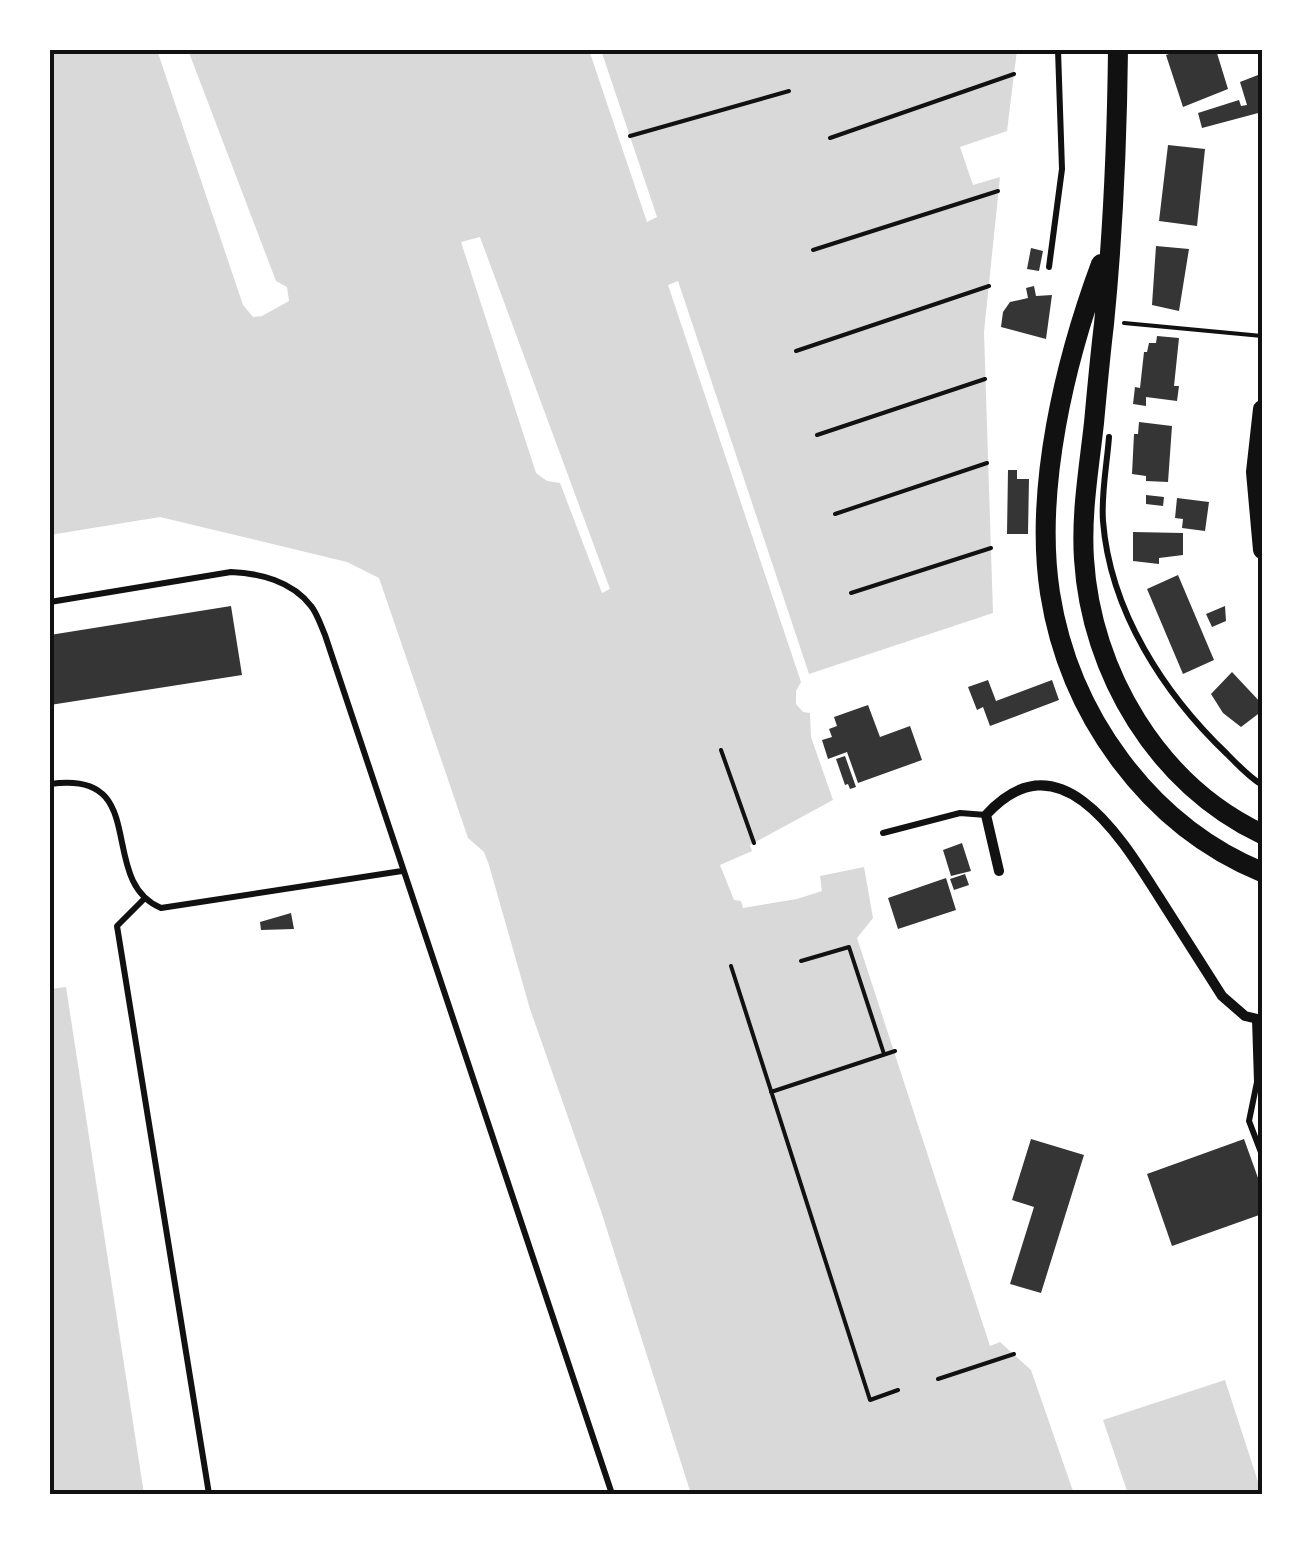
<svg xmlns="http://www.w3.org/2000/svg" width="1312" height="1544" font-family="'Fira Sans Condensed',sans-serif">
<rect width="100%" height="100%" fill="#fff"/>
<!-- water -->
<path fill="#d9d9d9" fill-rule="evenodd" d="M 50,50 L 157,50 L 243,305 L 253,317 L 262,316 L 289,301 L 287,287 L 276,281 L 188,50 L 589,50 L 647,222 L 657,217 L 601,50 L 1017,50 L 1007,131 L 960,147 L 973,185 L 1000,177 L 984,332 L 993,613 L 809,674 L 678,281 L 668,285 L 801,682 L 796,691 L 796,704 L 803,712 L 810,713 L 811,737 L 833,800 L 750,845 L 752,851 L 720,865 L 734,900 L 741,901 L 743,908 L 797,899 L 822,891 L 820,876 L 864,867 L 873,918 L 857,938 L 990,1346 L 1000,1342 L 1031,1370 L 1074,1494 L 691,1494 L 601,1211 L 530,1009 L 489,865 L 484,852 L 468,838 L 379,578 L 347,562 L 160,517 L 50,535 ZM 480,237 L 610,589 L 602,593 L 560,483 L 547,481 L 536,473 L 461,242 Z
M 66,987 L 144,1494 L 50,1494 L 50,989 Z
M 1225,1380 L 1262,1494 L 1128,1494 L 1103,1420 Z"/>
<!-- building -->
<path fill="#353535" d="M 1180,50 L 1183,53 L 1216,50 L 1228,89 L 1183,107 L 1166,55 Z
M 1258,75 L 1262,88 L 1262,112 L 1202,128 L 1198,113 L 1239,100 L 1241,106 L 1247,105 L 1240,82 Z
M 1168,145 L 1205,149 L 1197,226 L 1159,221 Z
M 1156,246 L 1189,249 L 1179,311 L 1152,305 Z
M 1031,248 L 1043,251 L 1039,271 L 1027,269 Z
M 1034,286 L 1036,296 L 1052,295 L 1046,339 L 1001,327 L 1003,312 L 1010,302 L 1028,298 L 1026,288 Z
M 1157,336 L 1179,338 L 1174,386 L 1179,386 L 1177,401 L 1146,397 L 1146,406 L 1133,404 L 1135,387 L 1140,388 L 1144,352 L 1147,352 L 1149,343 L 1156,343 Z
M 1139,422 L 1172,426 L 1168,482 L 1146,481 L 1146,476 L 1132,474 L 1134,434 L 1138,434 Z
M 1008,470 L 1017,470 L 1017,479 L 1029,479 L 1028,534 L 1007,534 Z
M 1146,495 L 1164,497 L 1163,506 L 1146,504 Z
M 1177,498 L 1209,502 L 1205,531 L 1182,528 L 1183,519 L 1175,518 Z
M 1133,532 L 1183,533 L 1183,555 L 1159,558 L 1159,564 L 1133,561 Z
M 1178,575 L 1214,660 L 1183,674 L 1147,589 Z
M 231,606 L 242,675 L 50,705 L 50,635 Z
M 1225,606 L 1226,621 L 1212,627 L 1206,614 Z
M 1232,672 L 1262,704 L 1262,711 L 1241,727 L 1223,713 L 1211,694 Z
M 988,680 L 996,701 L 1052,680 L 1059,700 L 990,726 L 983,707 L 977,710 L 968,687 Z
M 868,705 L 880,737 L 910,726 L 922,760 L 858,783 L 847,752 L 828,759 L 822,740 L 832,737 L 829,729 L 837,726 L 834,717 Z
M 845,756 L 856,787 L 850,789 L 848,784 L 845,785 L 836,759 Z
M 962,843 L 971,871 L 951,876 L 943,850 Z
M 965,874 L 969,885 L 954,890 L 950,879 Z
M 946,878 L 956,910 L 898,929 L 888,898 Z
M 291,913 L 294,929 L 261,930 L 260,922 Z
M 1031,1139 L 1084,1155 L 1041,1293 L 1010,1284 L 1034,1207 L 1012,1200 Z
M 1244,1139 L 1262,1189 L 1262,1214 L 1172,1246 L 1147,1174 Z"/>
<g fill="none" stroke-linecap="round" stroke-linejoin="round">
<!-- path -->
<path stroke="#111" stroke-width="4" d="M 630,136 L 789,91
M 830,138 L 1014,74
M 813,250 L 998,191
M 1124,323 L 1262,336
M 796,351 L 989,286
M 817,435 L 985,379
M 835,514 L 987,463
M 851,593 L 991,548
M 721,750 L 754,843
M 801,961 L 849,947 L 884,1054
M 731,966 L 870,1400 L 898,1390
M 771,1092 L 895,1051
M 938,1379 L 1014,1354"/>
<!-- service -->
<path stroke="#111" stroke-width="6" d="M 1049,267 L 1062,169 L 1058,50
M 1109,437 C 1107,464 1101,494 1103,521 C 1110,611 1164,694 1227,754 C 1238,765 1249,777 1262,785
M 50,602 L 231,572 C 259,573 292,581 311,606 C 317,613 321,626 325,635 L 612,1494
M 50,784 C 153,769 95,880 161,908 L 402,871
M 883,833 L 960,813 L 986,815
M 143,900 L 117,926 L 209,1494
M 1255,1019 L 1257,1082 L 1249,1121 L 1262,1155"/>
<!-- minor -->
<path stroke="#111" stroke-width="10" d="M 999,871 L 986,815 C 1060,734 1122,839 1159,897 C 1180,930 1201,963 1222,996 L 1245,1016 L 1262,1020"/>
<!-- tertiary -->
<path stroke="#111" stroke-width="18" d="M 1262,409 L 1255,472 L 1262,550"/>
<!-- primary -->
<path stroke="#111" stroke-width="20" d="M 1118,50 C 1117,141 1113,233 1104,324 C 1100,357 1097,390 1094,423 C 1089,468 1081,513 1084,559 C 1091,673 1158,785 1262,834
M 1101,264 C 1065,361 1034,489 1050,593 C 1069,714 1148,825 1262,872"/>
</g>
<!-- border -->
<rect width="1312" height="1544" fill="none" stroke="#ffffff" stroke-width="105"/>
<rect x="52" y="52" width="1208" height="1440" fill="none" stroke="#111" stroke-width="4"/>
</svg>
